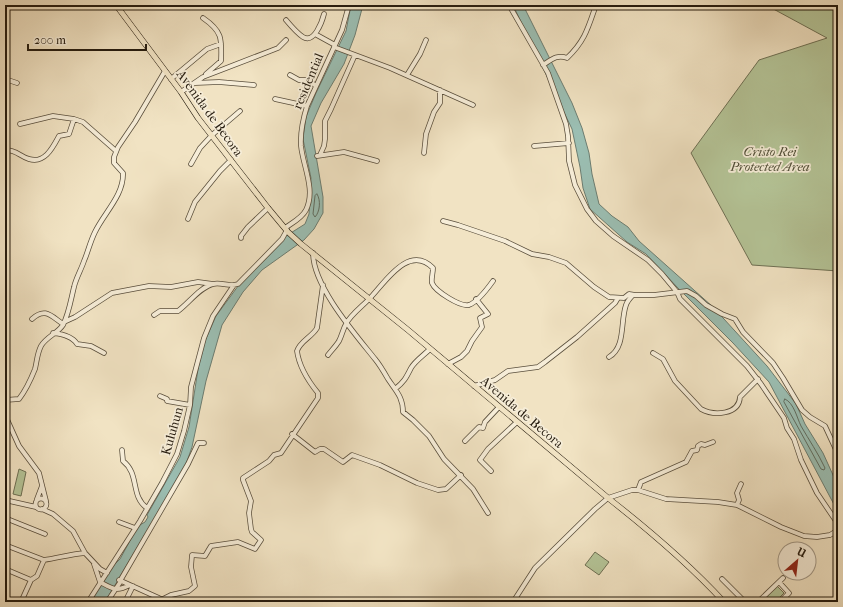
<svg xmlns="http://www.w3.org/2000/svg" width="843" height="607" font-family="'IM FELL French Canon',serif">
<rect width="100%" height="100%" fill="#f1e3c3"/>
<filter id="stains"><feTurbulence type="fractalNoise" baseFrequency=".005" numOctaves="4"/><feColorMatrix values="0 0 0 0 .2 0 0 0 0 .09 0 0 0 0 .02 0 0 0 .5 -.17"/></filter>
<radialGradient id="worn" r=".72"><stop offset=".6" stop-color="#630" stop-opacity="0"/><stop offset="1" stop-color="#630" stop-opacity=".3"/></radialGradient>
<!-- green -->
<path fill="#b5c598" stroke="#6e7054" d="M 766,5 L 838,5 L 838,271 L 752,265 L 691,153 L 759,60 L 827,38 Z
M 19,469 L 26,472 L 21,496 L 13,494 Z
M 595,552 L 609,562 L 599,575 L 585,565 Z
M 777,586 L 784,593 L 775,602 L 769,602 L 765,598 Z"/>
<!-- water -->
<path fill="#9bbeb2" stroke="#6c7d71" d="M 351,5 L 363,5 L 355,35 L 344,64 L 321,103 L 311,126 L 323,197 L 323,213 L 314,229 L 304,240 L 262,270 L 243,292 L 222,325 L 206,381 L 192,447 L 185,467 L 105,602 L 91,602 L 109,570 L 120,559 L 138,526 L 145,522 L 148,517 L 147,515 L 180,457 L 189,427 L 199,363 L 205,341 L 216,316 L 241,282 L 279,244 L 286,236 L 305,224 L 309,214 L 311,178 L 303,139 L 306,117 L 316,93 L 346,31 Z
M 513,5 L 523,5 L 572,103 L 582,128 L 589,153 L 592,174 L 599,204 L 612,216 L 628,227 L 639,241 L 713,307 L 767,366 L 796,404 L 805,424 L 823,453 L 838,486 L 838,512 L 769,382 L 733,343 L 677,287 L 646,254 L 627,242 L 590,209 L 583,188 L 580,167 L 572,129 Z"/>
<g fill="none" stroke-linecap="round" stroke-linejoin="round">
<!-- shore -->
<path stroke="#606d60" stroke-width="1" d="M 317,194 C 321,200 320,212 315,217 L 313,214 L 315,196 Z
M 785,399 C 794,403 797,418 801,426 C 809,440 818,453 825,468 L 824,470 L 821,469 L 784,402 Z"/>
<defs>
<path id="minor" d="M 509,5 L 548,73 L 566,124 L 568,136 L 569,161 L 575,185 L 587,209 L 596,221 L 613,236 L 648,260 L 662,274 L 677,292 L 680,299 L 747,366 L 761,384 L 784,418 L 787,428 L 794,439 L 801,460 L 817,493 L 838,524
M 689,5 L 691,6
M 203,18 C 222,31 222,38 221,61 L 206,74
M 286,20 C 291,26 297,33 303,37 C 314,44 322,22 324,14
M 315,34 L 335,45
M 334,47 L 390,68 L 473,105
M 543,65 C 551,60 557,54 567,58 C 585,41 588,28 596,5
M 290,75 L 299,80 L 308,80 L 316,86
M 407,75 L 420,54 L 426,40
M 5,79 L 17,83
M 171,79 L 207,49 L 221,44
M 195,83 L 219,82 L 254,85
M 181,92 L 203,77 L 278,48 L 286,40
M 275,99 L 307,106
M 20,124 L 53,116 L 74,119 L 83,122 L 116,151
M 534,146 L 569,143
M 5,150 C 17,150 19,156 29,159 C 45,164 53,147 59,136 L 69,134 L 74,119
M 424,153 L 426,134 L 434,112 L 440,103 L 440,90
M 320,155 L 324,146 L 325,139 L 325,121 L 331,109 L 355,55
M 317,156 L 344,152 L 377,161
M 191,164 L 200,148 L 212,135 L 240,111
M 188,219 L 195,202 L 220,171 L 231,160
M 443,221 L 458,225 L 505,241 L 532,254 L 549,257 L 566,263 L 594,287 L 609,297 L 624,298 L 629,294 L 635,295 L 654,295 L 687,291 L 696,296 L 706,305 L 722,314 L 735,319 L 743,332 L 773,363 L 783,378 L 802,410 L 810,417 L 825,426 L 838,454
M 285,228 C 292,223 302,218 306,210 C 316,190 303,166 301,146 C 300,132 303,119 307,106 L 342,30 L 349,5
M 241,238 L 241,236 L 248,227 L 268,208
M 313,253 C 313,286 355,334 375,359 C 380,365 384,372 388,379 C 396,391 403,397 403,412 L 413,420 L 429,436 L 444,459 L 473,489 L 488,513
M 154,315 L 160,311 L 178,311 C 188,304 200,287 213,284 C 221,282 230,287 238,284 L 282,239 L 287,230
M 32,319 C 45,307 51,316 63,324
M 64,322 L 75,317 L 112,293 L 149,286 L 171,287 L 198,282 L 213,284
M 53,333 C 62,334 73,337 77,344 L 91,346 L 104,353
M 653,353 L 663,359 L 675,381 L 701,409 C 714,416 739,415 740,397 L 758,379
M 328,355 C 331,351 336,346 339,341 C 342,335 343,329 346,324 C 350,315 364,305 371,297 C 386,281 409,244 433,268 C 433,273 431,279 432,283 C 435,291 460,307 469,305 C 477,302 488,288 493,281
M 609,357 C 626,347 620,322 626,305 C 627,302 630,298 633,295
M 448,364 L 461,357 L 467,351 L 472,341 L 482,327 L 480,318 L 488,314 L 476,299
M 474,386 L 495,380 L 508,371 L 538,367 L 545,362 L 577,337 L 615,303 L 618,298
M 395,389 C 404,382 406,378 411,368 C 415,361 424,355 430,349
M 160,396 L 167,399 L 167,401 L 190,405
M 5,400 L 19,399 C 26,390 31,379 35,369 C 37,361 37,354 41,346 C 46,337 58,333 63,325 C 69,313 71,299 74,287 C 76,278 81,270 84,261 C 88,252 90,242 95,232 C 104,213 124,195 123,173 L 114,163 L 114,157 L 118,147 L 135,122 L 165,71
M 5,415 L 19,446 L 39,473 L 46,501
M 292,434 L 315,452 L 320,449 L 324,449 L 343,462 L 352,455 L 380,465 L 417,483 L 438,490 L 446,489 L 461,475
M 465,441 L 479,427 L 483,428 L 485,422 L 499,407
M 122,450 L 123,461 C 140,474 130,496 147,508
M 491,471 L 480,460 L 488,449 L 517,422
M 638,490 L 641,482 L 686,462 L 692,451 L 697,450 L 698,446 L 701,444 L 705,445 L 713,442
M35.5 504a5.5 5.5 0 1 1 11 0a5.5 5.5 0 1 1-11 0Z
M 37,499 L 42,486
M 5,500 L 36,507
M 737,505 L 739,500 L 737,493 L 741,484
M 42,509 L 53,514 L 73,531 L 85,553 L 100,569 L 107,573
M 5,518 L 45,534
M 119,522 L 135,528
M 5,545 L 44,560 L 37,576 L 31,580 L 5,569
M 44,560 C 58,558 71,554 85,553
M 94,564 L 100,582 C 113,589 116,592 130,585
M 722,579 L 745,602
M 119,580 L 159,598 L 162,601
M 120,581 L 188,464 L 198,443 L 204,443
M 779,582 L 789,593 L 780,602
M 161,600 L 171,595 L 189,591 L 195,586 L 191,567 L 192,555 L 205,556 L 211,546 L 238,542 L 255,549 L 261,540 L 252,532 L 251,529 L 249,513 L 251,501 L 243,480 L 243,478 L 269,461 L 274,455 L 281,453 L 318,398 L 318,393 C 309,382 299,366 297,351 C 300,341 312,337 317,328 L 323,285
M 21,602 L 31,580
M 88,602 L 140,521 L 162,483 L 177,454 L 184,431 L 190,405 L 191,387 L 204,338 L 213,316 L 234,285
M 107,602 L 121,581
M 125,602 L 133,586
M 513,602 L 535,568 L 595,509 L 608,498 L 632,490 L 638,490 L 666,499 L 718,502 L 737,505 L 781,527 L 804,536 L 817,537 L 830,535 L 838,530
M 758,602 L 783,578"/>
<path id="major" d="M 116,5 L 181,92 L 198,118 L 268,208 L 288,232 L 301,244 L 408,330 L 608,498 C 649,530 689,564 724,602"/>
</defs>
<!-- minor casing -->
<use href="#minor" stroke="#594e3c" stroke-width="5.5"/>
<!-- major casing -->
<use href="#major" stroke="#261c0f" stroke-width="6"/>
<!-- minor -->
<use href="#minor" stroke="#f6edd8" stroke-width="4"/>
<!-- major -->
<use href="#major" stroke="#f1e3c3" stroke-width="5"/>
</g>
<g text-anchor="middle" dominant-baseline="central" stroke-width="3.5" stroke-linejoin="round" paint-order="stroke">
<!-- street labels -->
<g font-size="13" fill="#261c0f" stroke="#f6edd8">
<text transform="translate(308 81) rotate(-67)">residential</text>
<text transform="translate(210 113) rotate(54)">Avenida de Becora</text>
<text transform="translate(522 412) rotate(40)">Avenida de Becora</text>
<text transform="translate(172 431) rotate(-74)">Kuluhun</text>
</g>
<!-- park labels -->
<g font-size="13" font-style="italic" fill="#514f38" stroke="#f6edd8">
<text x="770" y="151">Cristo Rei<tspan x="770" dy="15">Protected Area</tspan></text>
</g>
</g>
<!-- margin -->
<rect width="843" height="607" fill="none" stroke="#f1e3c3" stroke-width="20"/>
<rect x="6" y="6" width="831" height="595" fill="none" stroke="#261c0f" stroke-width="2"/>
<rect x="10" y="10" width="823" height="587" fill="none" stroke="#261c0f"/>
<!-- north arrow -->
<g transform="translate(797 561) rotate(28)"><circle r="19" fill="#f6edd8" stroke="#a39988"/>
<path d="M0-3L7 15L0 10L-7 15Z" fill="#8f2418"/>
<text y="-6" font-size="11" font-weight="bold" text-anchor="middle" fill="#261c0f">U</text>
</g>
<!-- scale -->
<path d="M28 44v6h118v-6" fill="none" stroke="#261c0f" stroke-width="2"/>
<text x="34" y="44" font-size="12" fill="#261c0f" stroke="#f6edd8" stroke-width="3" paint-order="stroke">200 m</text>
<rect width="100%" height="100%" filter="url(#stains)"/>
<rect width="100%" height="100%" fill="url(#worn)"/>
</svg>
